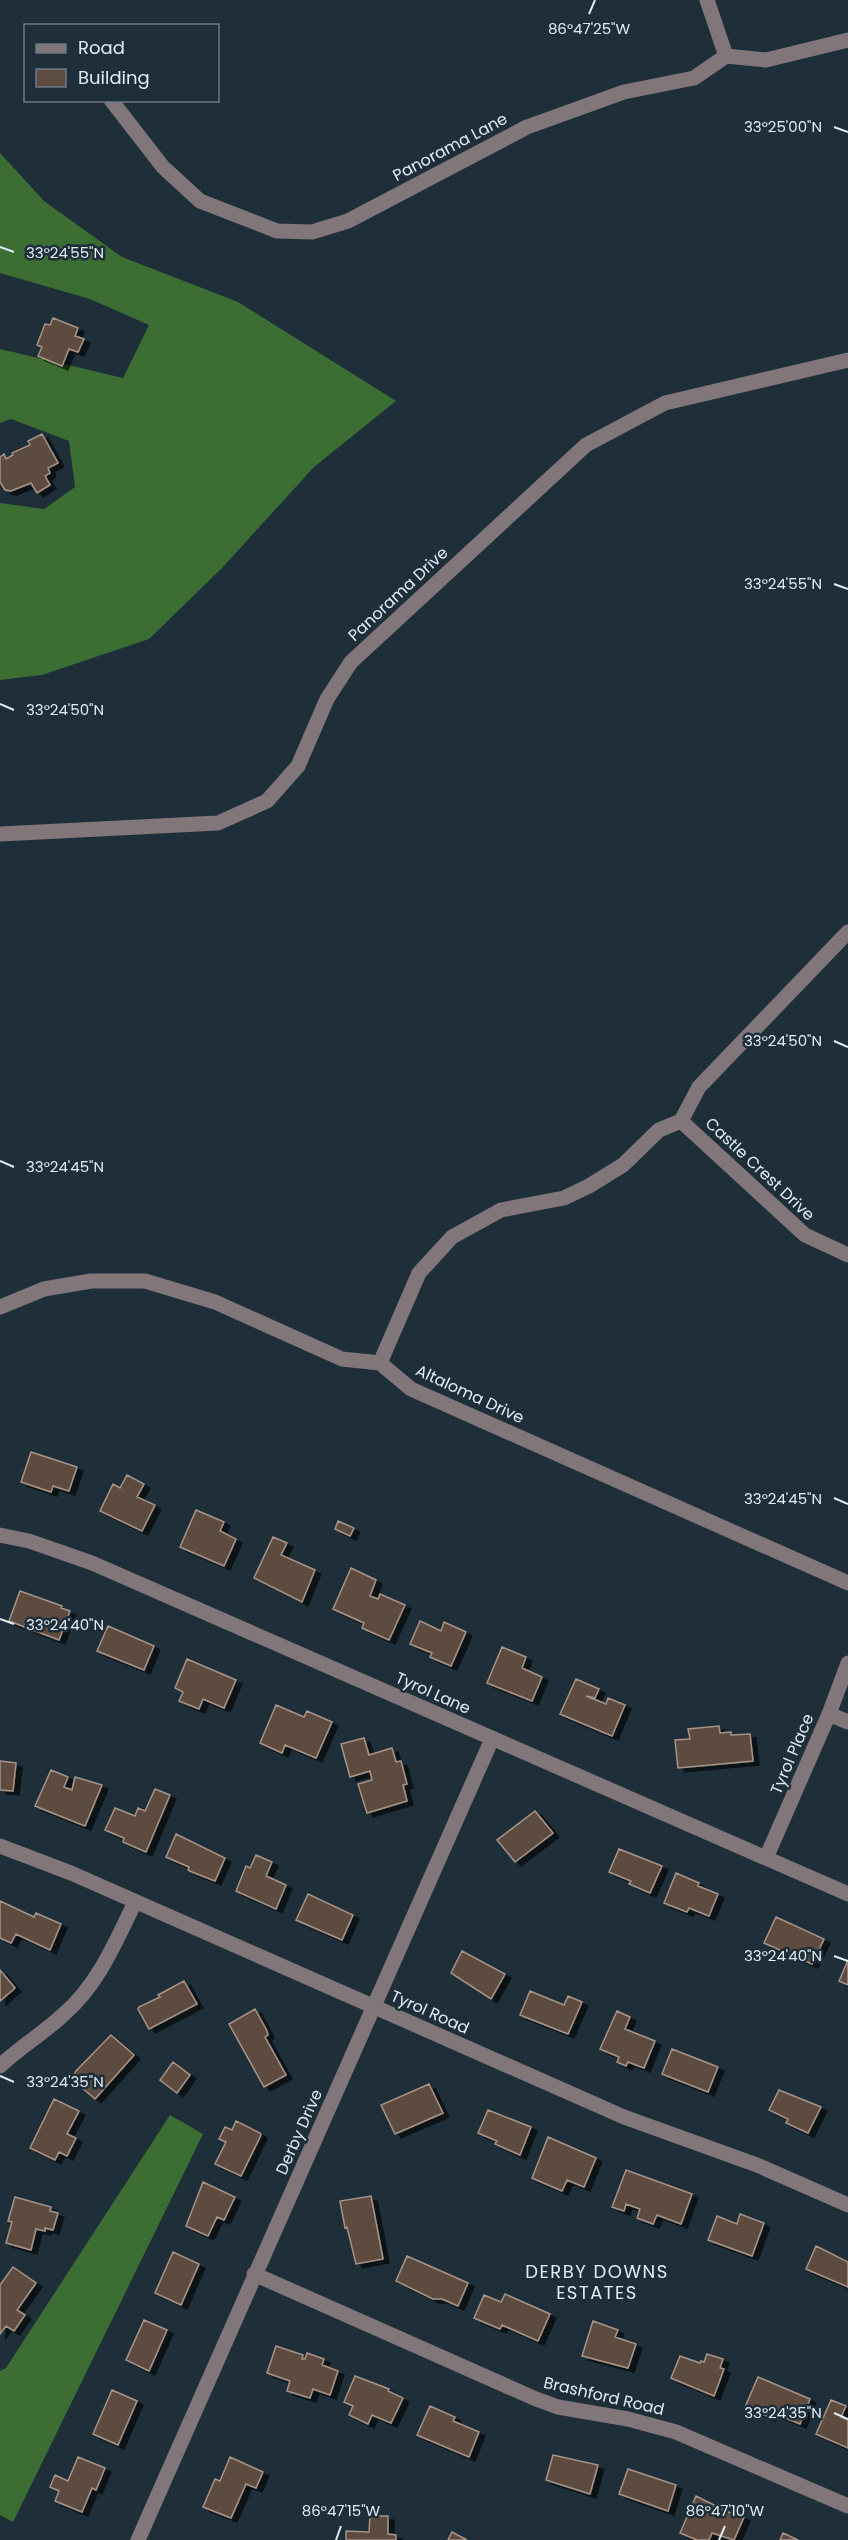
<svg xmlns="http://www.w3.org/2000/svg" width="848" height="2540" font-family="Poppins,sans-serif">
<defs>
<filter id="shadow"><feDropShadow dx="6" dy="4" stdDeviation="0" flood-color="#0009"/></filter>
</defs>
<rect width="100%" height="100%" fill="#1f2f3a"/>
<!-- forest -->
<path fill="#3c6e33" d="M 0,153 L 44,201 L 122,257 L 238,302 L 396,401 L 314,467 L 222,568 L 149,639 L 42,675 L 0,680 L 0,503 L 44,509 L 75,487 L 69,441 L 11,419 L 0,423 L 0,349 L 123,378 L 149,325 L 90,299 L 0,273 Z
M 170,2115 L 203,2134 L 13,2522 L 0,2515 L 0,2371 L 6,2368 Z"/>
<!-- building -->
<path fill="#5d4c41" stroke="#a79387" stroke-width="1.5" filter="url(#shadow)" d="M 53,318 L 78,328 L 75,336 L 84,339 L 78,352 L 69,349 L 62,366 L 38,356 L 42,347 L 37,345 L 45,324 L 50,325 Z
M 42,434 L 58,463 L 48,468 L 50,473 L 45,476 L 50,485 L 37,493 L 31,483 L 11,491 L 5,490 L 0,482 L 0,457 L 4,454 L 6,459 L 13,455 L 12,453 L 30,445 L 28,441 Z
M 31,1452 L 77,1467 L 69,1491 L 53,1486 L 51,1492 L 21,1482 Z
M 127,1475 L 144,1484 L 137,1497 L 155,1505 L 142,1531 L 100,1511 L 113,1484 L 120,1488 Z
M 196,1510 L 224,1522 L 220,1531 L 236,1539 L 224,1566 L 180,1547 Z
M 338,1521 L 354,1528 L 350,1536 L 335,1529 Z
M 273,1537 L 287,1543 L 281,1555 L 315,1570 L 302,1602 L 254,1578 Z
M 351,1568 L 376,1580 L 370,1596 L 378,1599 L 380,1594 L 405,1605 L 389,1640 L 362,1628 L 364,1623 L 333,1609 Z
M 20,1591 L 62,1606 L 61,1608 L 70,1611 L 59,1640 L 9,1621 Z
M 420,1621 L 441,1631 L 444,1622 L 466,1632 L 451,1666 L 430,1657 L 432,1653 L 410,1644 Z
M 108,1626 L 154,1646 L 144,1670 L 97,1651 Z
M 502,1647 L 526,1657 L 522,1668 L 542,1677 L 532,1701 L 487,1683 Z
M 187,1659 L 236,1680 L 224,1708 L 203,1699 L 199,1709 L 179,1701 L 183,1692 L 175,1688 Z
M 576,1679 L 599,1689 L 595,1698 L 586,1696 L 606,1704 L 608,1698 L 625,1705 L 612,1736 L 560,1714 Z
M 276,1705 L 304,1717 L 307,1711 L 332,1722 L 316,1758 L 285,1745 L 282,1753 L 260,1743 Z
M 719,1726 L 720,1733 L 731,1732 L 731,1735 L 750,1734 L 753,1761 L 678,1768 L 675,1740 L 690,1739 L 688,1729 Z
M 364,1738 L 369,1755 L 392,1748 L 396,1762 L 401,1761 L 407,1784 L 403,1785 L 407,1801 L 367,1813 L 358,1784 L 372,1780 L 370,1771 L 350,1777 L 341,1744 Z
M 0,1761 L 16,1763 L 13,1791 L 0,1790 Z
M 51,1770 L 68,1777 L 64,1787 L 72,1790 L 75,1777 L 102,1785 L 85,1826 L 35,1806 Z
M 155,1789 L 170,1795 L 146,1852 L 123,1842 L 124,1838 L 105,1830 L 115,1808 L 135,1816 L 138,1808 L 145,1811 Z
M 535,1811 L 553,1833 L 515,1862 L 497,1840 Z
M 176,1834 L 225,1858 L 215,1881 L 192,1872 L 188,1870 L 189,1867 L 166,1857 Z
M 619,1849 L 662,1866 L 650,1893 L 629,1884 L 631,1881 L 609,1872 Z
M 256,1855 L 272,1862 L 266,1876 L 286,1885 L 276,1909 L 236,1891 L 246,1866 L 250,1868 Z
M 676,1873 L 699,1883 L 698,1886 L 718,1894 L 709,1916 L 689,1908 L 687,1912 L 664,1903 Z
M 308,1894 L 353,1915 L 342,1940 L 296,1920 Z
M 0,1901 L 34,1917 L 36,1913 L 61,1924 L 50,1950 L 16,1934 L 11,1943 L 0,1938 Z
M 776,1917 L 824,1939 L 812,1964 L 764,1943 Z
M 462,1951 L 505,1974 L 491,1999 L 451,1973 Z
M 848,1960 L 848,1985 L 839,1981 Z
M 0,1970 L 15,1988 L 0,2001 Z
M 184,1981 L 197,2004 L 149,2029 L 138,2009 L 139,2007 L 160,1997 L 158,1995 Z
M 530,1991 L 564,2005 L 568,1996 L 582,2002 L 568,2034 L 520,2015 Z
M 255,2009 L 267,2031 L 268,2035 L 265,2037 L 286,2075 L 264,2087 L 229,2024 Z
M 617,2011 L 630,2017 L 625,2029 L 655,2041 L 644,2068 L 628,2062 L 626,2066 L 617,2062 L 619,2057 L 600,2049 Z
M 111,2035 L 134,2055 L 95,2099 L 72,2079 L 76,2071 Z
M 672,2049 L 718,2067 L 708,2092 L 662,2074 Z
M 173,2062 L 190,2075 L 177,2093 L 160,2080 Z
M 429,2084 L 443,2113 L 395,2134 L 381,2105 Z
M 779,2090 L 821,2107 L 808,2133 L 786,2123 L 788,2119 L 769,2110 Z
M 54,2099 L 79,2111 L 67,2134 L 76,2138 L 67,2156 L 59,2152 L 55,2160 L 30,2148 Z
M 488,2110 L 531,2127 L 520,2155 L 495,2144 L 497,2141 L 478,2133 Z
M 236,2121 L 260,2133 L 261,2135 L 241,2176 L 215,2164 L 226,2142 L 219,2139 L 225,2127 L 232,2130 Z
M 548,2137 L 596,2158 L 584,2187 L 567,2180 L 562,2191 L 532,2178 Z
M 626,2170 L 692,2194 L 681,2224 L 657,2215 L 653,2224 L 637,2218 L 640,2209 L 626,2204 L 624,2211 L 612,2207 Z
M 203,2182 L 235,2197 L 224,2220 L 217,2217 L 208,2236 L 186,2226 Z
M 371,2196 L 383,2259 L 356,2264 L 347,2227 L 345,2228 L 340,2201 Z
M 15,2197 L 51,2207 L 50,2211 L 58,2213 L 53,2230 L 45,2228 L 45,2231 L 36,2229 L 31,2250 L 6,2243 L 12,2222 L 8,2221 Z
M 740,2214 L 764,2223 L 752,2256 L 708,2240 L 717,2216 L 737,2224 Z
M 816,2246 L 848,2262 L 848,2287 L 806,2269 Z
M 173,2252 L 199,2264 L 181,2305 L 155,2293 Z
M 407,2256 L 468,2283 L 458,2306 L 442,2299 L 433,2299 L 396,2281 Z
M 13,2267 L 36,2283 L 17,2310 L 25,2315 L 14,2331 L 6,2326 L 0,2334 L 0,2285 Z
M 505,2294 L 550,2314 L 538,2341 L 502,2325 L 500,2329 L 474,2318 L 484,2295 L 501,2302 Z
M 144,2320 L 167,2330 L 149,2371 L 126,2360 Z
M 593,2321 L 618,2330 L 615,2337 L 636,2344 L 628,2368 L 582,2356 Z
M 276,2346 L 303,2355 L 302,2359 L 305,2359 L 307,2353 L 324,2359 L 322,2365 L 338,2371 L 330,2395 L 313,2389 L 310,2398 L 287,2391 L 290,2381 L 267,2373 Z
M 707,2354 L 723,2359 L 720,2368 L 724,2369 L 714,2396 L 671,2378 L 680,2356 L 700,2363 L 701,2361 L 704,2362 Z
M 355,2376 L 389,2389 L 388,2391 L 403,2398 L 391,2423 L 372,2415 L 368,2424 L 349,2415 L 353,2406 L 344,2402 Z
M 758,2377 L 810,2399 L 800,2424 L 771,2412 L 769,2417 L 745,2407 Z
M 112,2390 L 137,2401 L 118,2445 L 93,2434 Z
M 831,2400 L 846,2406 L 841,2417 L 848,2420 L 848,2448 L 816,2434 Z
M 430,2406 L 455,2417 L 453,2421 L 479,2432 L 469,2457 L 417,2435 Z
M 553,2455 L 598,2465 L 590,2494 L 546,2480 Z
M 78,2457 L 105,2468 L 96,2490 L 92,2488 L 82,2512 L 55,2501 L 59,2491 L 50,2487 L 55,2475 L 68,2481 Z
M 230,2457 L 263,2472 L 256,2488 L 246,2484 L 231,2518 L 203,2507 L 215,2479 L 220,2481 Z
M 628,2469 L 676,2485 L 668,2511 L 619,2494 Z
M 696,2496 L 716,2506 L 721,2506 L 723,2510 L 731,2513 L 732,2511 L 744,2517 L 734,2540 L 712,2533 L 709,2540 L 697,2540 L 680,2533 Z
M 370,2516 L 388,2516 L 388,2534 L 396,2535 L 396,2540 L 346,2540 L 346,2531 L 369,2532 Z
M 452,2532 L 467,2540 L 448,2540 Z
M 783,2533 L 798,2540 L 780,2540 Z"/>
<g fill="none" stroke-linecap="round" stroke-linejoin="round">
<!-- minor -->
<path stroke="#81767a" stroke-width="15" d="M 707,0 L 726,56
M 111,100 L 163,167 L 200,201 L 277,231 L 312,232 L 348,221 L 527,127 L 624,92 L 694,78 L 726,56 L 766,60 L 848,40
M 0,834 L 218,823 L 267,801 L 298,766 L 327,699 L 351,662 L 586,445 L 665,403 L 848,360
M 681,1121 L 805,1235 L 848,1255
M 0,1307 L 44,1289 L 91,1281 L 145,1281 L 215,1302 L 342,1359 L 380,1363 L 411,1389 L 848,1583
M 380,1363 L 419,1273 L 452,1237 L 501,1210 L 564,1198 L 589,1186 L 623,1165 L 659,1130 L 681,1121 L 699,1087 L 848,932
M 0,1535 L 29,1541 L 92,1563 L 848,1894
M 829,1714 L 848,1722
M 0,1846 L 71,1873 L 624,2117 L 757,2165 L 848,2205
M 766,1858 L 829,1714 L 848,1663
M 0,2066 C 20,2047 44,2033 64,2014 C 98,1985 116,1941 135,1902
M 254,2274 L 536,2399 L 558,2407 L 628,2419 L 676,2432 L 848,2506
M 138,2540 L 492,1739"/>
</g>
<!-- ticks -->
<path fill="none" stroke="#e1ebf3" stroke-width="2" d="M 589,14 L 595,0M 834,127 L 848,132M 0,247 L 14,252M 834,584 L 848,589M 0,704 L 14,710M 834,1041 L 848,1047M 0,1161 L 14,1167M 834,1498 L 848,1504M 0,1619 L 14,1624M 834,1956 L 848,1961M 0,2076 L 14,2082M 834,2413 L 848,2419M 336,2540 L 341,2526M 719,2540 L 725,2526"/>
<g text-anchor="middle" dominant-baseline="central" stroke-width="5" stroke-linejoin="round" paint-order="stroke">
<!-- street labels -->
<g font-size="16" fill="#e1ebf3" stroke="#1f2f3a">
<text transform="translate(450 147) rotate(-28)">Panorama Lane</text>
<text transform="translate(398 594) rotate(-43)">Panorama Drive</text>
<text transform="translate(760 1169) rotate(43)">Castle Crest Drive</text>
<text transform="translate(470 1394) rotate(25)">Altaloma Drive</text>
<text transform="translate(433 1693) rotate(24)">Tyrol Lane</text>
<text transform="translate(792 1754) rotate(-67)">Tyrol Place</text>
<text transform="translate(430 2012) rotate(24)">Tyrol Road</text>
<text transform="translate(299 2132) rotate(-66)">Derby Drive</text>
<text transform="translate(604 2396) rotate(13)">Brashford Road</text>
</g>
<!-- neighbourhood labels -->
<g font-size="18" letter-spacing="1.5" fill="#e1ebf3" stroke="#1f2f3a">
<text x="597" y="2271">DERBY DOWNS<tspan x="597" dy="21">ESTATES</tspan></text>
</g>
</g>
<g font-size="15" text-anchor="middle" fill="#e1ebf3" stroke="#1f2f3a" stroke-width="5" stroke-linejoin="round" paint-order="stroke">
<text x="589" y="34">86°47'25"W</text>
<text x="783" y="132">33°25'00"N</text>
<text x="65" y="258">33°24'55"N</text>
<text x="783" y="589">33°24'55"N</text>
<text x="65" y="715">33°24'50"N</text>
<text x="783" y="1046">33°24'50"N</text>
<text x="65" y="1172">33°24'45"N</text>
<text x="783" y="1504">33°24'45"N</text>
<text x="65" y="1630">33°24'40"N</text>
<text x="783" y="1961">33°24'40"N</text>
<text x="65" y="2087">33°24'35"N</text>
<text x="783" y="2418">33°24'35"N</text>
<text x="341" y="2516">86°47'15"W</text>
<text x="725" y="2516">86°47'10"W</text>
</g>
<!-- legend -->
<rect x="24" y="24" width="195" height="78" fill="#1f2f3a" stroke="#6d7a84" stroke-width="1.5"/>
<rect x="36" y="44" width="30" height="9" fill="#81767a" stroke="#6d7a84" stroke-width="1.5"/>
<text x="78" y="54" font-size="18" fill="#e1ebf3">Road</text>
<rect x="36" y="69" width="30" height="18" fill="#5d4c41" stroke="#6d7a84" stroke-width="1.5"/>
<text x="78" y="84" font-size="18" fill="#e1ebf3">Building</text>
</svg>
